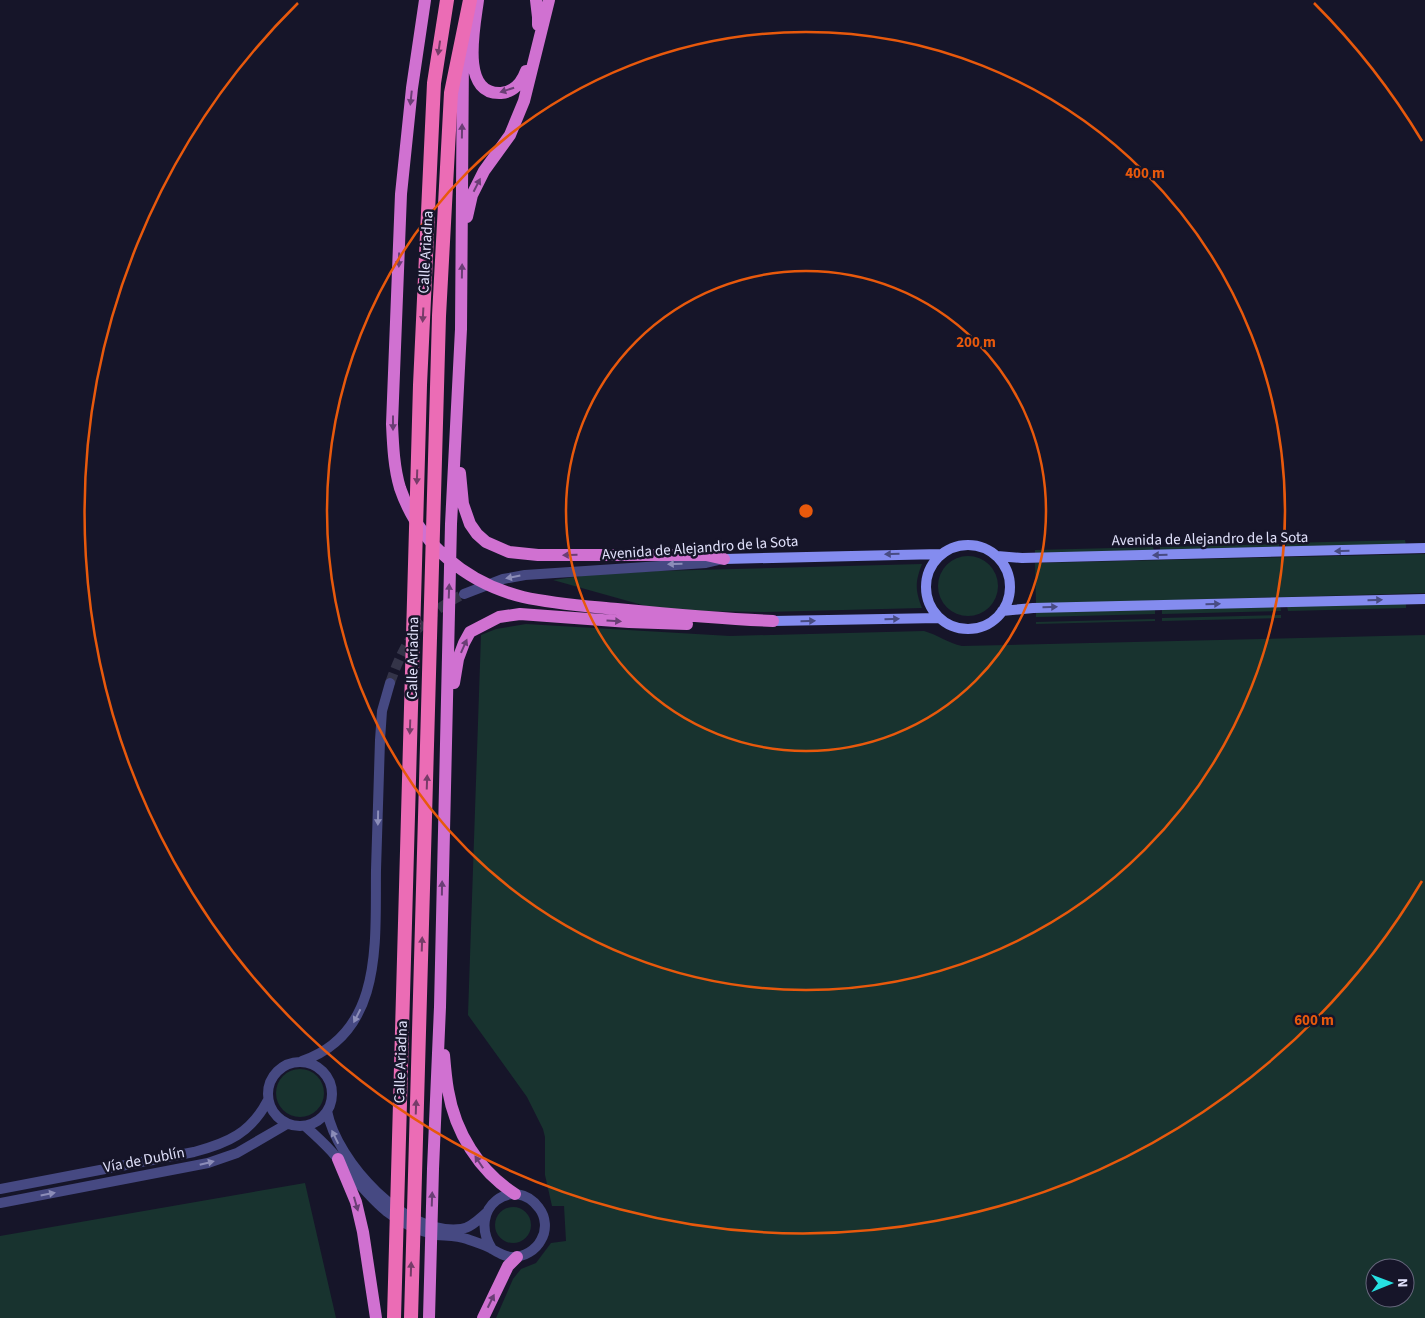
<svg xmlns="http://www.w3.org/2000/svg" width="1425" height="1318" font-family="'Source Sans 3',sans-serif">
<rect width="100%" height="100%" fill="#161529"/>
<!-- green -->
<path fill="#18332f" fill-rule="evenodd" d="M 1405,540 L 1406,545 L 1286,548 L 1286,543 Z
M 1279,544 L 1279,548 L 1160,551 L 1160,547 Z
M 1153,547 L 1154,551 L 1035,554 L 1035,550 Z
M 1425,554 L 1425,593 L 1036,604 L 1035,563 Z
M938 586a30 30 0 1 1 60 0a30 30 0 1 1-60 0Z
M 922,564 C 915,582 915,590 922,608 L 765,612 L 701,611 L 653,608 L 553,580 L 588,575 L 657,571 Z
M 1406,603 L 1406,608 L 1288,611 L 1287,606 Z
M 1280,605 L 1281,611 L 1162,614 L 1162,609 Z
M 1155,610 L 1155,614 L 1036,617 L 1036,612 Z
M 1281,615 L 1281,618 L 1162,621 L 1162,618 Z
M 1155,619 L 1155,621 L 1036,624 L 1036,622 Z
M 526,624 L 730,636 L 924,631 C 938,635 948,643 962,646 L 1425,635 L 1425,1318 L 496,1318 L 513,1279 L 521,1269 L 536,1263 L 551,1243 L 566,1241 L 564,1206 L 552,1206 L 545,1175 L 545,1137 L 543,1129 L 527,1097 L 468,1015 L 481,635 L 496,629 ZM 1375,1268 L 1405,1268 L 1405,1298 L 1375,1298 Z
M276 1093a24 24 0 1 1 48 0a24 24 0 1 1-48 0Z
M 305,1183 L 336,1318 L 0,1318 L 0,1236 Z
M495 1225a18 18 0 1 1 36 0a18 18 0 1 1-36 0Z"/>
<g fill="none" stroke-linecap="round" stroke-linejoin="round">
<!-- tertiary-tunnel -->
<path stroke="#343448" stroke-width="10" stroke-dasharray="10 5" stroke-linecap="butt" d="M 390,683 C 405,640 422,614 464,594"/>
<!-- tertiary -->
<path stroke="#464982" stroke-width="10" d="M 464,594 L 503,579 L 525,575 L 706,563 L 723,559
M 302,1061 C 384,1033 375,941 376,870 C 377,827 379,784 380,740 L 382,711 L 390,683
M268 1094a32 32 0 1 1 64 0a32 32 0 1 1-64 0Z
M 327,1111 C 337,1162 405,1236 461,1229 C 471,1228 479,1219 486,1213
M 305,1126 C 314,1134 324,1143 332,1152 C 349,1172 366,1194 386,1211 C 401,1223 419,1231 437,1235 C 447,1236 458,1236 467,1239 C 475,1242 485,1245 492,1249 C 499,1253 505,1257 513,1257 C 524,1257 536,1250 541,1240 C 547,1230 546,1217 539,1208 C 514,1174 466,1208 492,1249
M 0,1189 L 194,1152 C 228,1143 251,1133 268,1100
M 0,1203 L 208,1163 L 237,1153 L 287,1124"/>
<!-- secondary -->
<path stroke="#848cef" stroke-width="10" d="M926 587a42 42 0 1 1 84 0a42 42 0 1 1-84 0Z
M 997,556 L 1022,558 L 1425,548
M 724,559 L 941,554
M 1002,611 L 1033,608 L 1425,599
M 773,621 L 939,618"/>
<!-- trunk -->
<path stroke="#d071d1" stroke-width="12" d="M 425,0 L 412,88 L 401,194 L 392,424 C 393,446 394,468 400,488 C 419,544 466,583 523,597 C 554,604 586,606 617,609 C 669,614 721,619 773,621
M 478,0 C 475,25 459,95 501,93 C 514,92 522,82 526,71
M 536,0 L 538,17 L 538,25
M 467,217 L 472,195 L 484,171 L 510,135 L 524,101 L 549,0
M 460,473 L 463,504 L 470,524 L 477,534 L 486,542 L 509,552 L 538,555 L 706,555 L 724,559
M 454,683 L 458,659 L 464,643 L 470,632 L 499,617 L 520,614 L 629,622 L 687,624
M 444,1055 C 445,1067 446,1079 448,1090 C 455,1132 479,1171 515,1194
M 338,1159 L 356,1202 L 363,1232 L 376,1318
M 429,1318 L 433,1169 L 440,1007 L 451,524 L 461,329 L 463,54
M 483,1318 L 508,1266 L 517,1257"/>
<!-- motorway -->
<path stroke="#eb6cb5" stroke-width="14" d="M 394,1318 L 420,385 L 434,83 L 447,0
M 411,1318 L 439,316 L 451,93 L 470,0"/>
</g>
<!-- one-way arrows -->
<defs><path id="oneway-solid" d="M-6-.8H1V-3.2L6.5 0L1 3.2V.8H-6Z" transform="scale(1.25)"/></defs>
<g fill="#763c68">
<use href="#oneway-solid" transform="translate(439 48) rotate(98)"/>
<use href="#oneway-solid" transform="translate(423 315) rotate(93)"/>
<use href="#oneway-solid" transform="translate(417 477) rotate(92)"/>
<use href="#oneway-solid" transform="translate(410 727) rotate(92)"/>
<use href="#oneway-solid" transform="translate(427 782) rotate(-88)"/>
<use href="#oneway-solid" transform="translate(422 944) rotate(-88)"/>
<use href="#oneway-solid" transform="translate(416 1107) rotate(-88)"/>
<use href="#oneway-solid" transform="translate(411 1269) rotate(-88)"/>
</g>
<g fill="#6a3e75">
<use href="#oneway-solid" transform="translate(507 90) rotate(162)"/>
<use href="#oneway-solid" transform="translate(411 98) rotate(96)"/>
<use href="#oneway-solid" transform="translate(462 131) rotate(-89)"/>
<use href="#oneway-solid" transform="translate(477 185) rotate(-63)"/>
<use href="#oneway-solid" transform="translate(399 260) rotate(91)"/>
<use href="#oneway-solid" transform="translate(462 271) rotate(-89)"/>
<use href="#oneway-solid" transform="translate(393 423) rotate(90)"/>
<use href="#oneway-solid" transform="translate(570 555) rotate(179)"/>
<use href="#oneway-solid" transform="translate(449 591) rotate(-88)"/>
<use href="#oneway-solid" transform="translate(614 621) rotate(4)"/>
<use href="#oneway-solid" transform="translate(464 646) rotate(-66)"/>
<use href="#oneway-solid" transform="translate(442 888) rotate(-89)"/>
<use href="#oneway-solid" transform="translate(479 1162) rotate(-124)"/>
<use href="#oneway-solid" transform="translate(432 1199) rotate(-88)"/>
<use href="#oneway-solid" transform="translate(356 1204) rotate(74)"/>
<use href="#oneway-solid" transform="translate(491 1301) rotate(-64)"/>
</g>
<g fill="#484b82">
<use href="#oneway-solid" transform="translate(1342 551) rotate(178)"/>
<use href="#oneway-solid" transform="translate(892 554) rotate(179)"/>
<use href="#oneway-solid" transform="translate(1160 555) rotate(179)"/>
<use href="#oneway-solid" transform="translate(1375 600) rotate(-1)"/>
<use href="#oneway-solid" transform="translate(1213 604) rotate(-2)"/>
<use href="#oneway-solid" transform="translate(1050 607) rotate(-1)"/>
<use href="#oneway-solid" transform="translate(892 619) rotate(-2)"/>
<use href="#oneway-solid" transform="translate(808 621) rotate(-1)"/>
</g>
<g fill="#8c8db8">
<use href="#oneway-solid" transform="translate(675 564) rotate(178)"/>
<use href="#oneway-solid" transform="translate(513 577) rotate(169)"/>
<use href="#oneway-solid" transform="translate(378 818) rotate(91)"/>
<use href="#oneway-solid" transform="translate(357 1016) rotate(117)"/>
<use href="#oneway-solid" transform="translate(335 1137) rotate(-116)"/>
<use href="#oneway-solid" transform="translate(207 1163) rotate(-14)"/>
<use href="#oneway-solid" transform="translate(48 1194) rotate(-11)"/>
</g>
<!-- distance rings -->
<g fill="none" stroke="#e8590c" stroke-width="2.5">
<circle cx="806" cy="511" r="240"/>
<circle cx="806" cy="511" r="479"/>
<path d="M1422 881A719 719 0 1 1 298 3M1314 3A719 719 0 0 1 1422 141"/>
</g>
<g text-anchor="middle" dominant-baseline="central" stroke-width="5" stroke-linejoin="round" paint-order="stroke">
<!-- street labels -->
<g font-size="15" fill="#e1e1fb" stroke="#161529">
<text transform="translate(426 252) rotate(-87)">Calle Ariadna</text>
<text transform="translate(1210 539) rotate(-1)">Avenida de Alejandro de la Sota</text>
<text transform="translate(700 548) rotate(-4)">Avenida de Alejandro de la Sota</text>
<text transform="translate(413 658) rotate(-89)">Calle Ariadna</text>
<text transform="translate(401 1062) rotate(-88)">Calle Ariadna</text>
<text transform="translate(144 1160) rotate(-11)">Vía de Dublín</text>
</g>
</g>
<circle cx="806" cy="511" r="8" fill="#e8590c" stroke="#161529" stroke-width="2.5"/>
<g font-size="15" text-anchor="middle" font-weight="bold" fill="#e8590c" stroke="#161529" stroke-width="5" stroke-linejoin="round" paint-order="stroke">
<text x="1145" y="178">400 m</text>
<text x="976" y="347">200 m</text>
<text x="1314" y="1025">600 m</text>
</g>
<!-- north arrow -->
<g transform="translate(1390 1283) rotate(89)"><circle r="24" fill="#161529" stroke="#67677d"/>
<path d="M0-4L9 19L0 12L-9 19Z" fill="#26e1e2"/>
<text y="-8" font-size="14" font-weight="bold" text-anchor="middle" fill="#e1e1fb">N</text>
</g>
</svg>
